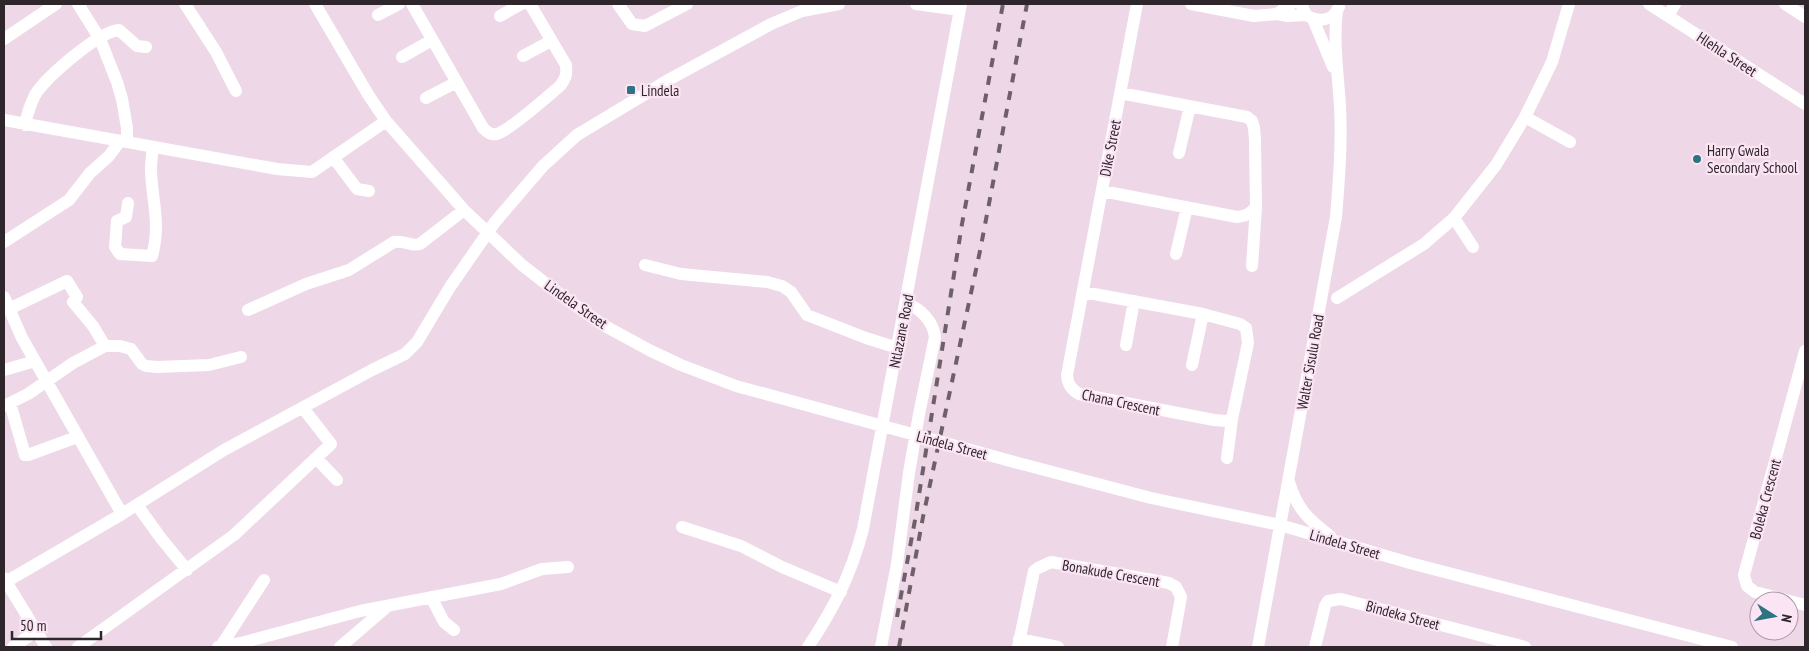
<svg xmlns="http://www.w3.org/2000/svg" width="1809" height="651" font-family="'PT Sans Narrow',sans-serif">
<rect width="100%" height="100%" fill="#eed8e7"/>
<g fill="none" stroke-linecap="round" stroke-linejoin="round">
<!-- minor -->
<path stroke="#fff" stroke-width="12" d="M 78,4 L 100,39 L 117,82 L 122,99 L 127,128 L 127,142
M 185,4 L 216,52 L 236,91
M 315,4 L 369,96 L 386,121 L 464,210 L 522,265 L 558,293 L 603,325 L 651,351 L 681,365 L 736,386 L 1022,464 L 1151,498 L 1280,525 L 1410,563 L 1732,647
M 412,4 L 483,128 C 487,132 490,135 497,134 C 509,131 548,96 560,86 C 566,78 567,74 566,65 L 530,4
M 618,4 L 632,24 L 645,26 L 687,4
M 916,4 L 960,10
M 1137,4 L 1067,375 C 1068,385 1071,389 1079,394 L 1214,420 L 1226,421 L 1232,419
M 1191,4 L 1254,16 L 1277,14 L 1288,16 L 1306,15
M 1301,4 L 1306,15 C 1319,23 1333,21 1339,7
M 1649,4 L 1805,104
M 1785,4 L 1805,17
M 1277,14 L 1291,4
M 378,15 L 399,4
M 500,16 L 521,4
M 1668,16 L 1675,4
M 1313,19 L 1333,67
M 4,39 L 56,4
M 523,56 L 551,41
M 402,57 L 432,40
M 1120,93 L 1247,117 L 1252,121 L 1254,128 L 1255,140 L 1256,207 L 1252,266
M 426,98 L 457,82
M 1525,117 L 1570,142
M 4,120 L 277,169 L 312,172 L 386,121
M 25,125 C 27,115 30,105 35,95 C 46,77 98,32 119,30 L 137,46 L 146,47
M 1179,153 L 1190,106
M 333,157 L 357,189 L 369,191
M 1102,191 L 1237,217 C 1246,216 1250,214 1256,207
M 128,203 L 126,217 L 117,221 L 115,247 L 120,254 L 152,256 C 161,223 152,202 151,170 C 151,162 152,154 153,147
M 1454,218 L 1473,247
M 4,242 L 69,200 L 90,173 L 109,156 L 120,141
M 1176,254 L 1187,207
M 645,265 L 681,274 L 767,282 L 782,286 L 791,292 L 807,315 L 866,338 L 898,348
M 1083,292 L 1203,314 L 1240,324 L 1246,328 L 1248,343 L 1232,419 L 1227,458
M 4,297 L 22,338 L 122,514
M 1337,298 L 1424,244 L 1454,218 L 1496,165 L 1525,117 L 1552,62 L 1569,4
M 9,309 L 67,281 L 77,297 L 73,302 L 93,326 L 105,346
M 248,310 L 306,284 L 349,270 L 394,242 C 404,240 412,247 420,244 L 464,210
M 1126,345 L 1134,301
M 1805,351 L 1744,575 L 1747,586 L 1755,592 L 1805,605
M 1192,365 L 1203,314
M 4,370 L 35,361
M 10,403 L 25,455 L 28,455 L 77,437
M 4,406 L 28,394 L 73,363 L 105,346 L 120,346 L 131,349 L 142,364 L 146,366 L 157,367 L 209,365 L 241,357
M 316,458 L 337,480
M 1289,482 C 1297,509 1308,519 1330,536
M 137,505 L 160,537 L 187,570
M 682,527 L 741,546 L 782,567 L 841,592
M 4,578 L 46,647
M 4,583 L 122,514 L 224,450 L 372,370 L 405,354 L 417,342 L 450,287 L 495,222 L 543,166 L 577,135 L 670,79 L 771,24 L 802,11 L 839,4
M 431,597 L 444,622 L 454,630
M 1019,639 L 1058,647
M 221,646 L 264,580
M 13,647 L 36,631
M 78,647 L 234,535 L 331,444 L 303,408
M 218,647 L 241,643 L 360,611 L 501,584 L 542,569 L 568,567
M 340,647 L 388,606
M 808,647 C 834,608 851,575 863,529 L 961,4
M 881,647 L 897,564 L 909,473 L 919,414 L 935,337 C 933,321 921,309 906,303
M 1018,647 L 1034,571 L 1038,568 L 1051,562 L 1169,583 L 1176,587 L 1181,597 L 1172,647
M 1258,647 L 1336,217 C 1339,180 1342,143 1340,106 C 1338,74 1333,42 1337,10
M 1315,647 L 1325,606 L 1328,601 L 1341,599 L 1525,647"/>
<!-- rail -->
<path stroke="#6e6069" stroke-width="4" stroke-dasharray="9 9" stroke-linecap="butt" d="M 897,617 L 915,520 L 962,224 L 1003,4
M 899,647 L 923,517 L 980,251 L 1027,4"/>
</g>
<!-- markers -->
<g fill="#2e7382" stroke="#fbe5f4" stroke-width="2">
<rect x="626" y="85" width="10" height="10" rx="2.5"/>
<circle cx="1697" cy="159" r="5"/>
</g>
<g text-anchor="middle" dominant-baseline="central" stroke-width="4.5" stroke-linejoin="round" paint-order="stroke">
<!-- street labels -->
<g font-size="15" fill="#2f262c" stroke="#fbe5f4">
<text transform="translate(1727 54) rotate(33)">Hlehla Street</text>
<text transform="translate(1110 148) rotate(-79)">Dike Street</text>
<text transform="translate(576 304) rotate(35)">Lindela Street</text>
<text transform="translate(901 331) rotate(-79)">Ntlazane Road</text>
<text transform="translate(1310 362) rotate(-80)">Walter Sisulu Road</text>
<text transform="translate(1121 402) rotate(12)">Chana Crescent</text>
<text transform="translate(952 445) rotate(15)">Lindela Street</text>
<text transform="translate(1765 499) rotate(-75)">Boleka Crescent</text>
<text transform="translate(1345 544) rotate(16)">Lindela Street</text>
<text transform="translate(1111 573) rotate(10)">Bonakude Crescent</text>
<text transform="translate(1403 615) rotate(15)">Bindeka Street</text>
</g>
<!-- poi labels -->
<g font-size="15" fill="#2f262c" stroke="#fbe5f4" text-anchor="start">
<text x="641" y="90">Lindela</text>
<text x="1707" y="150">Harry Gwala<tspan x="1707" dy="17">Secondary School</tspan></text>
</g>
</g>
<!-- border -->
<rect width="1809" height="651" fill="none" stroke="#2f262c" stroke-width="10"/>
<!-- north arrow -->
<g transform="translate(1774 616) rotate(101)"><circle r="24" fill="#fbe5f4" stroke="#a999a4"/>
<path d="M0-4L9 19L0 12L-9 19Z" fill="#2e7382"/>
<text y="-8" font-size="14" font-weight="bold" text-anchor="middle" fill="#2f262c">N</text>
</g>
<!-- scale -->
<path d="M12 631v8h89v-8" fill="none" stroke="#2f262c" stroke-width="2.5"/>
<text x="20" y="631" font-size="15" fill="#2f262c" stroke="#fbe5f4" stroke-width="4" paint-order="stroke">50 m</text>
</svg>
